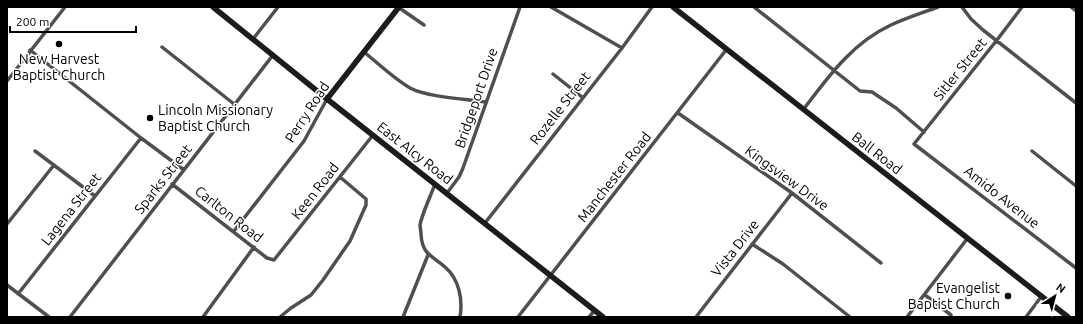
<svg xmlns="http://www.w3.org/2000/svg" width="1083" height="324" font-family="Ubuntu,sans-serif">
<rect width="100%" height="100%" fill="#fff"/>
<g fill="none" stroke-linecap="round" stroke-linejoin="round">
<!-- street -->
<path stroke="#4f4f4f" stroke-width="3.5" d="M 398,7 L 424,25
M 551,7 L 622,48
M 754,7 L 860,91 L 872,92 L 896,108 L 924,132
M 962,7 L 971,19 L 983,30 L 1076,103
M 1022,7 L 997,40 L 914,144 L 1076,268
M 1071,7 L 1076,11
M 253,39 L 278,7
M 162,47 L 234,104
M 30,50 L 141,138 L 184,170
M 364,52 C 379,64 393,78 410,88 C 427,97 465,99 485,102
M 553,74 L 582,97
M 7,81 L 65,7
M 803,110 C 828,77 852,43 891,25 C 906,18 922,13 938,7
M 678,113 L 792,193 L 881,263
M 35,151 L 95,196
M 1032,151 L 1076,186
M 172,184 L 267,258 L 274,260 L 373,135
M 435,184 C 431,195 422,214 420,225 C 420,227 421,231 421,234 C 422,254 431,255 445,267 C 459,279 463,299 460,317
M 447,193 L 459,177 L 463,168 L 520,7
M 485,223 L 622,48 L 652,7
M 7,224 L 54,165
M 234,231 L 304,141 L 327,99
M 752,244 L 783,264 L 850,317
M 7,285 L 49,317
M 18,294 L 141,138
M 925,295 L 951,315
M 70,317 L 273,55
M 203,317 L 254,247
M 280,317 L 291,308 L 311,295 L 323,280 L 350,241 L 366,205 L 366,199 L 340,177
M 403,317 L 428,255
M 518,317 L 726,50
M 589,317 L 595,310
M 696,317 L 792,193
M 907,317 L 967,239
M 1026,317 L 1041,297"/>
<!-- secondary -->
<path stroke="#1c1c1c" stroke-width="5.5" d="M 213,7 L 327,99 L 603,317
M 673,7 L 1068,317
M 327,99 L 399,7"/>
</g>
<!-- markers -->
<g fill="#000" stroke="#fff" stroke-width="1.5">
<circle cx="59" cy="44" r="4"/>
<circle cx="150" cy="118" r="4"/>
<circle cx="1008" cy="296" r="4"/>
</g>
<g text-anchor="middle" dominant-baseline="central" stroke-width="3" stroke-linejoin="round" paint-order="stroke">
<!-- poi labels -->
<g font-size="14" fill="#000" stroke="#fff">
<text x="59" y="59">New Harvest<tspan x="59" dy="16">Baptist Church</tspan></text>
<text x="158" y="110" text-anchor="start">Lincoln Missionary<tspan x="158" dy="16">Baptist Church</tspan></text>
<text x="1000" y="288" text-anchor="end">Evangelist<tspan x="1000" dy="16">Baptist Church</tspan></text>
</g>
<!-- street labels -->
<g font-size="14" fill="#000" stroke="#fff">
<text transform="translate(960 69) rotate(-51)">Sitler Street</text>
<text transform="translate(476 98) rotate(-71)">Bridgeport Drive</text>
<text transform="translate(560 108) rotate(-52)">Rozelle Street</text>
<text transform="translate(307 112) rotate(-57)">Perry Road</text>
<text transform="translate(415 153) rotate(38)">East Alcy Road</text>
<text transform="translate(877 153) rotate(38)">Ball Road</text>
<text transform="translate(614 177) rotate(-52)">Manchester Road</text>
<text transform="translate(787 178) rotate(36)">Kingsview Drive</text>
<text transform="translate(163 179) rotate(-52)">Sparks Street</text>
<text transform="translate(315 191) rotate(-52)">Keen Road</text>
<text transform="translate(1002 197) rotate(38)">Amido Avenue</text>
<text transform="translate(71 209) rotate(-52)">Lagena Street</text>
<text transform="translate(229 214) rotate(38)">Carlton Road</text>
<text transform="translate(735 248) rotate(-52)">Vista Drive</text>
</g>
</g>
<!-- border -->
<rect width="1083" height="324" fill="none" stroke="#000000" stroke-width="16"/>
<!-- north arrow -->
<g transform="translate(1055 296) rotate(36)" stroke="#ffffff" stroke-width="3" paint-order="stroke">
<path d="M0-3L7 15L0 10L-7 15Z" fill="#000000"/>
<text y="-6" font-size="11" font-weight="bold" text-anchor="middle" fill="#000000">N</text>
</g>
<!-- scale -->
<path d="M10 26v6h126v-6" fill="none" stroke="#000000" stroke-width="2"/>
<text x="16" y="26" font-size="12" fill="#000000" stroke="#ffffff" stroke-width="3" paint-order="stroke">200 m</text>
</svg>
